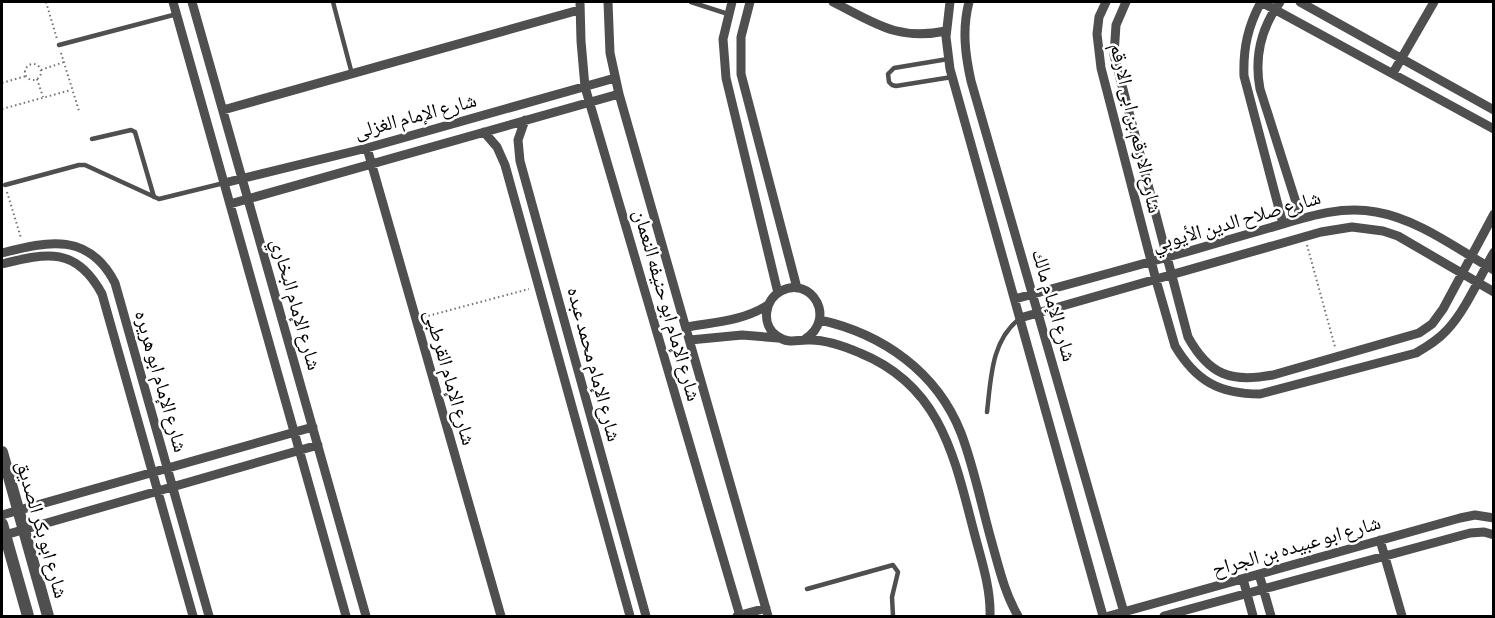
<svg xmlns="http://www.w3.org/2000/svg" width="1495" height="618" font-family="'Asap Condensed','Noto Naskh Arabic',sans-serif">
<rect width="100%" height="100%" fill="#fff"/>
<g fill="none" stroke-linecap="round" stroke-linejoin="round">
<!-- path -->
<path stroke="#717171" stroke-width="2" stroke-dasharray="1.5 3" stroke-linecap="butt" d="M 46,2 L 57,39
M 61,53 L 79,111
M25 72a8 8 0 1 1 16 0a8 8 0 1 1-16 0Z
M 41,70 L 64,62
M 37,79 L 43,97
M 2,83 L 26,76
M 2,109 L 71,90
M 7,192 L 21,238
M 1307,245 L 1335,347
M 424,317 L 529,289"/>
<!-- service -->
<path stroke="#4f4f4f" stroke-width="4.5" d="M 333,2 L 352,74
M 691,2 L 728,14
M 59,45 L 177,14
M 948,59 L 894,68 L 888,74 L 889,82 L 892,85 L 896,86 L 952,77
M 92,139 L 131,130 L 135,132 L 154,197
M 5,185 L 79,165 L 85,165 L 159,199 L 224,183
M 987,412 C 991,379 991,341 1019,319
M 807,589 L 893,565 L 898,572 L 892,597 L 893,616"/>
<!-- minor -->
<path stroke="#4f4f4f" stroke-width="9" d="M 173,2 L 346,616
M 192,2 L 366,616
M 580,2 L 581,41 L 585,87 L 740,616
M 608,2 L 610,53 L 619,94 L 768,616
M 732,2 L 723,39 L 726,78 L 778,293
M 750,2 L 741,37 L 741,74 L 797,288
M 833,2 C 875,23 897,41 946,31
M 950,2 L 946,37 L 950,69 L 1103,616
M 969,2 C 962,29 965,54 971,81 L 1125,616
M 1106,2 L 1099,17 L 1097,34 L 1101,68 L 1156,280 L 1175,346 C 1196,381 1219,394 1260,394 L 1416,353 C 1428,346 1438,340 1447,330 C 1466,310 1480,276 1494,252
M 1126,2 L 1116,25 L 1114,55 L 1188,337 C 1209,375 1231,383 1273,375 L 1419,333 L 1432,324 L 1443,309 L 1494,214
M 1261,2 L 1494,129
M 1261,2 C 1248,26 1243,48 1244,76 L 1283,224
M 1280,2 C 1261,28 1254,57 1260,89 L 1301,218
M 1300,2 L 1494,110
M 1393,73 L 1434,2
M 223,110 L 579,10
M 525,120 L 518,140 L 520,161 L 646,616
M 484,132 L 497,147 L 505,165 L 630,616
M 367,148 L 501,616
M 224,183 L 367,148 L 615,78
M 230,204 L 619,94
M 2,253 C 48,241 89,232 115,283 L 209,616
M 2,264 C 47,253 76,246 102,294 L 193,616
M 1015,299 C 1072,283 1129,268 1186,252 C 1214,244 1241,236 1269,228 C 1304,218 1339,205 1376,212 C 1418,219 1457,249 1494,270
M 1020,318 L 1321,232 L 1352,227 L 1383,231 L 1398,236 L 1494,292
M 820,320 C 883,334 937,372 961,433 C 974,467 982,508 992,543 C 999,568 1005,594 1018,616
M 687,327 C 715,322 743,321 768,305
M 805,339 C 837,319 812,275 781,291 C 764,300 761,325 777,336 C 788,344 796,340 807,340 C 824,339 844,346 860,353 C 941,386 954,456 974,532 C 981,559 991,588 990,616
M 690,340 L 742,335 L 778,338
M 2,515 L 313,427
M 5,535 L 318,445
M 1380,540 L 1402,616
M 1259,574 L 1271,616
M 1243,579 L 1253,616
M 737,616 L 766,608
M 1109,616 L 1460,518 L 1475,515 L 1494,518
M 1164,616 L 1470,533 L 1484,532 L 1494,535"/>
<!-- tertiary -->
<path stroke="#4f4f4f" stroke-width="12" d="M 2,452 L 48,616
M 2,524 L 28,616"/>
</g>
<g text-anchor="middle" dominant-baseline="central" stroke-width="5" stroke-linejoin="round" paint-order="stroke">
<!-- street labels -->
<g font-size="20" fill="#000" stroke="#fff">
<text transform="translate(415 115) rotate(-15)">شارع الإمام الغزلى</text>
<text transform="translate(1137 128) rotate(77)">شارع الارقم بن ابى الارقم</text>
<text transform="translate(1236 220) rotate(-16)">شارع صلاح الدين الأيوبي</text>
<text transform="translate(297 304) rotate(74)">شارع الإمام البخاري</text>
<text transform="translate(668 305) rotate(74)">شارع الإمام ابو حنيفه النعمان</text>
<text transform="translate(1055 305) rotate(74)">شارع الإمام مالك</text>
<text transform="translate(595 364) rotate(75)">شارع الإمام محمد عبده</text>
<text transform="translate(451 377) rotate(74)">شارع الإمام القرطبى</text>
<text transform="translate(162 381) rotate(74)">شارع الإمام ابو هريره</text>
<text transform="translate(43 529) rotate(74)">شارع ابو بكر الصديق</text>
<text transform="translate(1296 545) rotate(-16)">شارع ابو عبيده بن الجراح</text>
</g>
</g>
<!-- border -->
<rect width="1495" height="618" fill="none" stroke="#000000" stroke-width="6"/>
</svg>
